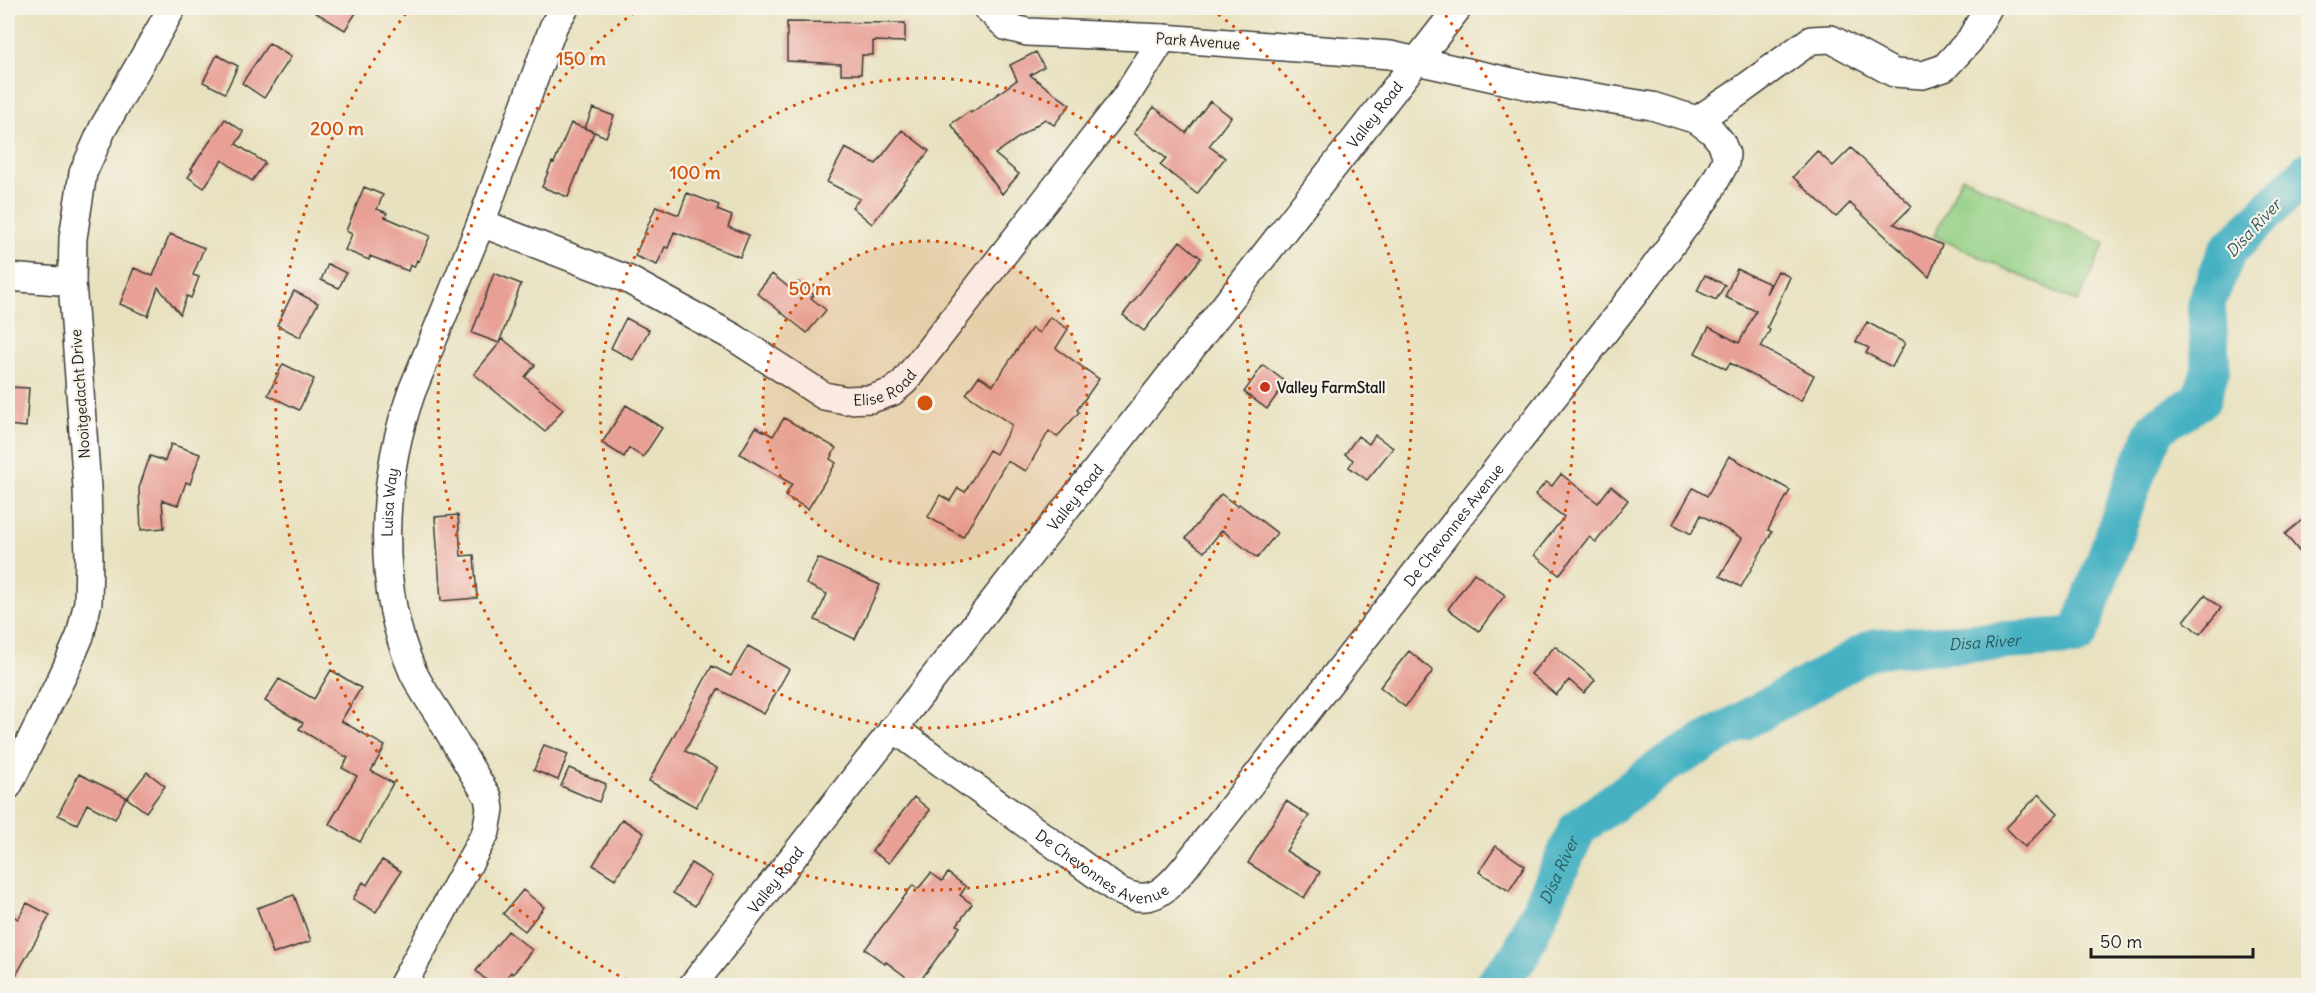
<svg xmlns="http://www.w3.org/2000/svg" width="2316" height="993" font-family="Delius,sans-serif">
<rect width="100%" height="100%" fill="#f7f3e8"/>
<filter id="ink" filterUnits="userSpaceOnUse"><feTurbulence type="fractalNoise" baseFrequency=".0167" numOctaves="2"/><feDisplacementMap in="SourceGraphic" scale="12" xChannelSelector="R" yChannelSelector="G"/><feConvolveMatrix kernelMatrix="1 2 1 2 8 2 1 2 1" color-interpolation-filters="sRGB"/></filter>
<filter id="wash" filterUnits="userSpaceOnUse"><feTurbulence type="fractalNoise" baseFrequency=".008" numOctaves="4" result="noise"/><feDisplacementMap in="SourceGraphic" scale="24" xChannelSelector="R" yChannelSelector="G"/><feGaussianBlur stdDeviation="1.35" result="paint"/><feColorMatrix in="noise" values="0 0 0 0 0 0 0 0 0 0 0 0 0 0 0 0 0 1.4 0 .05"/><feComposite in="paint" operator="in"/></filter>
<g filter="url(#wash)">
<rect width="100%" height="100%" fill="#e8e1bf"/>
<!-- pitch -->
<path fill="#93cf84" stroke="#587650" stroke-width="1.5" d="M 1962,177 L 2105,243 L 2078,302 L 1934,236 Z"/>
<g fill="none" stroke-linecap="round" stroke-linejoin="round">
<!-- river -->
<path stroke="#45b1c2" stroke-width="39" id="s1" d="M 1492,986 L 1519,957 L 1578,828 L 1666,764 L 1872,649 L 2078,636 L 2136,474 L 2157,427 L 2201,400 L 2211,368 L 2206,303 L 2227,252 L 2308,171"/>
</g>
<g id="blocks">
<!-- building -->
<path fill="#e89f95" d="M 308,8 L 359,8 L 345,30 Z
M 787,22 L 905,23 L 905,42 L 873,41 L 873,55 L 862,55 L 861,74 L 841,74 L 841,64 L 787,61 Z
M 269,43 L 291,57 L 264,98 L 242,83 Z
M 1036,52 L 1044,67 L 1030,75 L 1070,105 L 1054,125 L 1045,119 L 995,154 L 1019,174 L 1002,194 L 951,124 L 970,111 L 971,113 L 1017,80 L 1010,65 Z
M 217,55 L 238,66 L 225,93 L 203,82 Z
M 1210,101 L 1231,117 L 1209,146 L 1225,158 L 1197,194 L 1160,165 L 1166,158 L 1134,133 L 1154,107 L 1186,133 Z
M 593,108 L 614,116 L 606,137 L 585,128 Z
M 225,119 L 244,132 L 236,144 L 265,163 L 252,181 L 222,160 L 204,188 L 188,177 L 193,170 L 191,169 Z
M 571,123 L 594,132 L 568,197 L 542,187 L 552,162 L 554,163 Z
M 902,130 L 929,151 L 872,224 L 852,207 L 860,199 L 827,182 L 845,148 L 876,164 Z
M 1851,148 L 1912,206 L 1894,224 L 1942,245 L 1929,277 L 1850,203 L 1836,217 L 1793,177 L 1817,151 L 1833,166 Z
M 364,187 L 383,195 L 377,209 L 387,213 L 385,217 L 430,236 L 419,261 L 417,260 L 414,267 L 410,265 L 408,271 L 370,256 L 369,260 L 345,250 L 352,234 L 346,231 Z
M 687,193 L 719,205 L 717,210 L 732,216 L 728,227 L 749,235 L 740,257 L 674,232 L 668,248 L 665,247 L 657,265 L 635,256 L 656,206 L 679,215 Z
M 170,234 L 204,248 L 193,275 L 199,277 L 191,298 L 187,296 L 180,314 L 158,287 L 148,316 L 120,304 L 134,268 L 153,276 Z
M 1180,241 L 1201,258 L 1144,331 L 1123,315 Z
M 328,264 L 346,273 L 339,288 L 321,280 Z
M 1737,269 L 1770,284 L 1766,294 L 1778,271 L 1790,277 L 1767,328 L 1770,330 L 1761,347 L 1814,375 L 1801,401 L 1730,363 L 1726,369 L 1695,353 L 1709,327 L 1739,343 L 1756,311 L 1725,297 Z
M 494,273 L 521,284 L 499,343 L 472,333 Z
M 772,274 L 792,290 L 798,282 L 814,295 L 811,298 L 826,310 L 807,333 L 757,293 Z
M 1705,275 L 1725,285 L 1716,300 L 1697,291 Z
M 294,291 L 318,303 L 300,337 L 277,325 Z
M 1050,317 L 1068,329 L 1056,348 L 1099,379 L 1077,410 L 1079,412 L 1057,437 L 1049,431 L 1026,471 L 1007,461 L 963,537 L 928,517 L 940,495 L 950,501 L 958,488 L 965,492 L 989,450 L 996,454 L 1012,425 L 966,394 L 979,376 L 993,385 L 1032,328 L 1039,333 Z
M 626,318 L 649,330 L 633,360 L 611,348 Z
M 1867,322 L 1905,343 L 1892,367 L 1866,353 L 1869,348 L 1856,342 Z
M 503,339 L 535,365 L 525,377 L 563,409 L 545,432 L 474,374 Z
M 283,364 L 314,379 L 299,410 L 268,395 Z
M 1263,365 L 1286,382 L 1267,409 L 1244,392 Z
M 8,387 L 29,388 L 26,427 L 8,425 Z
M 626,405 L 662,428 L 643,457 L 629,448 L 624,457 L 602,443 Z
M 784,418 L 836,448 L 830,459 L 836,463 L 808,509 L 785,496 L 792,484 L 740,454 L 756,427 L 773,436 Z
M 1375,435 L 1393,448 L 1367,480 L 1349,467 L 1353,460 L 1345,454 L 1358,436 L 1369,444 Z
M 171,444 L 200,454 L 190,484 L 186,482 L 178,505 L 162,500 L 164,528 L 141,530 L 139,488 L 150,456 L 165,461 Z
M 1729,456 L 1790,490 L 1768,530 L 1772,532 L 1741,587 L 1720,576 L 1742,538 L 1701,515 L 1691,534 L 1673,524 L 1693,488 L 1707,496 Z
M 1561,474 L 1598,503 L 1611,486 L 1628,500 L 1596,542 L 1589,537 L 1559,575 L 1534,555 L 1564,517 L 1535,495 L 1546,482 L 1552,486 Z
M 1221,494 L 1237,506 L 1239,504 L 1277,533 L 1257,558 L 1222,530 L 1204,552 L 1186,538 Z
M 458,515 L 461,556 L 474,555 L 477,598 L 441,601 L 435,517 Z
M 2308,515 L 2308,562 L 2285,534 Z
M 818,558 L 880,585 L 855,639 L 815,620 L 827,594 L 806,584 Z
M 1474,573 L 1505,595 L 1479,631 L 1448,609 Z
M 2205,595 L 2221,608 L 2200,634 L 2184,621 Z
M 748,646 L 789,669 L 764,714 L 718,689 L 685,751 L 717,768 L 696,807 L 649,781 L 712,666 L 731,676 Z
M 1555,646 L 1595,680 L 1584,693 L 1569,680 L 1556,695 L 1531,674 Z
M 1409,651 L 1433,671 L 1405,707 L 1380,687 Z
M 331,670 L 361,688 L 341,721 L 385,746 L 371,771 L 393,783 L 360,842 L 329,824 L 357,776 L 342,768 L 348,758 L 299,729 L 303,723 L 265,701 L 279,679 L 314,699 Z
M 544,745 L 568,754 L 558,780 L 534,770 Z
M 569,768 L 606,784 L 599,802 L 561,786 Z
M 147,772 L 165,786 L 146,812 L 127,798 Z
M 79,774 L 126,797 L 115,819 L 87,804 L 77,824 L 58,815 Z
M 2039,794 L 2058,813 L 2025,847 L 2006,828 Z
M 914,797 L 930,810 L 889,863 L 872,851 Z
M 1286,801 L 1309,816 L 1286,851 L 1320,872 L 1304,898 L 1248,863 Z
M 622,819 L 644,833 L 615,879 L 593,865 Z
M 1496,846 L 1525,866 L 1509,891 L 1479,872 Z
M 382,860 L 401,871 L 376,912 L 353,899 L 363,882 L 367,885 Z
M 691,863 L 712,876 L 695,906 L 673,893 Z
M 931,873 L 942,881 L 948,873 L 966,887 L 960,895 L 972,904 L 957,925 L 960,927 L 917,985 L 886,962 L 885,964 L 865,949 L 913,885 L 918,889 Z
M 523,890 L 544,907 L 525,931 L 503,914 Z
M 294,895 L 311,941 L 273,954 L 257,908 Z
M 27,903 L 50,915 L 10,986 L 8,986 L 8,913 L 18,919 Z
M 508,931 L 532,950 L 513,974 L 511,972 L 500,986 L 493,986 L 476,971 Z"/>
</g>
</g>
<g filter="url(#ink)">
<use href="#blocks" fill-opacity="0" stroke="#3b3a34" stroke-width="1.5"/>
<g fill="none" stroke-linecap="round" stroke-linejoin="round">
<defs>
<g id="minor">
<path d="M 1697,120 L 1735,95 L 1811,40 L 1831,39 L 1894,73 L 1923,75 L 1944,68 L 1970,40 L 1988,8"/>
<path id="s2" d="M 481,223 L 627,279 L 733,337 L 824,396 L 845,400 L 871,399 L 892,392 L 904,382 L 1125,98 L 1163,38"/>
<path d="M 8,277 L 72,282"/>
<path id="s3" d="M 893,728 L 1116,889 C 1149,908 1165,892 1186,866 L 1645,280 L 1706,198 L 1725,163 L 1726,154 L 1721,142 L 1712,131 L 1697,120 L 1652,106 L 1539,88 L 1390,55 L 1163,38 L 1027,32 L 1007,27 L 987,8"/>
<path d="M 8,786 L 65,671 L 80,636 L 88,602 L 89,557 L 87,488 L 72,282 L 73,238 L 83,173 L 103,128 L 172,8"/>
<path id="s4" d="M 402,986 L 486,832 L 490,809 L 488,797 C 471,770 455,742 439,715 C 430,701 420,687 413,672 C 375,585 381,478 412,391 L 481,223 L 554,25 L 565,8"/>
<path id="s5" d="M 692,986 L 1458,8"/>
</g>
</defs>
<!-- minor casing -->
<use href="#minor" stroke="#3b3a34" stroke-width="30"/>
<!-- minor -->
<use href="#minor" stroke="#fff" stroke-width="27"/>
</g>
</g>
<!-- distance rings -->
<circle cx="925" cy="403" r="162" fill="#d4530e" fill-opacity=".12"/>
<g fill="none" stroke="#d4530e" stroke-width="3" stroke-dasharray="3 6">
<circle cx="925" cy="403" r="162"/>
<circle cx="925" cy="403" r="325"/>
<path d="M1211 9A487 487 0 1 1 639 9"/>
<path d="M635 984A649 649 0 0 1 410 8M1440 8A649 649 0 0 1 1215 984"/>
</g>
<!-- markers -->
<circle fill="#c8321e" stroke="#f7f3e8" stroke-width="2" cx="1265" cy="387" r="6"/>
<g text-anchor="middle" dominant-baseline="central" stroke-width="4.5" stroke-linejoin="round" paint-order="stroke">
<!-- street labels -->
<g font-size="15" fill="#1c1c1c" stroke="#f7f3e8">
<text transform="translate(1198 41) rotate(4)">Park Avenue</text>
<text stroke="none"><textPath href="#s5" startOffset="1107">Valley Road</textPath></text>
<text stroke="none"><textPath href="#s2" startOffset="450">Elise Road</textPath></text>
<text transform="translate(80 394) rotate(-94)">Nooitgedacht Drive</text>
<text stroke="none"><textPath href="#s5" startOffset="621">Valley Road</textPath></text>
<text stroke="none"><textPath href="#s4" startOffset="530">Luisa Way</textPath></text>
<text stroke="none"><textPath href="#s3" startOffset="792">De Chevonnes Avenue</textPath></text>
<text stroke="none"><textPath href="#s3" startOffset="254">De Chevonnes Avenue</textPath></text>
<text stroke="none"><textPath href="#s5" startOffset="135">Valley Road</textPath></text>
</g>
<!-- poi labels -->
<g font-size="15" font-weight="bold" fill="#1c1c1c" stroke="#f7f3e8" text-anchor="start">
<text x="1277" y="387">Valley FarmStall</text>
</g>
<!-- water labels -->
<g font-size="16" font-style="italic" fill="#2c585e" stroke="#f7f3e8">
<text transform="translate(2253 228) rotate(-47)">Disa River</text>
<text stroke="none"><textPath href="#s1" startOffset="639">Disa River</textPath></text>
<text stroke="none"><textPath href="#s1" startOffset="135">Disa River</textPath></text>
</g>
</g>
<circle cx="925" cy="403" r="9" fill="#d4530e" stroke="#f7f3e8" stroke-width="3"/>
<g font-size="18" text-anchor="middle" font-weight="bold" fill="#d4530e" stroke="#f7f3e8" stroke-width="4.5" stroke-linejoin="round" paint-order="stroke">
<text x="581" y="65">150 m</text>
<text x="337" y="135">200 m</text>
<text x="695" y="179">100 m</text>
<text x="810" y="295">50 m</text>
</g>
<!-- margin -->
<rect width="2316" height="993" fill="none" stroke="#f7f3e8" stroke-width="30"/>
<!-- scale -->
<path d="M2091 948v9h162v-9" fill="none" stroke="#1c1c1c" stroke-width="3"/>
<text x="2100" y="948" font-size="18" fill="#1c1c1c" stroke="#f7f3e8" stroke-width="4.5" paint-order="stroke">50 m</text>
</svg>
